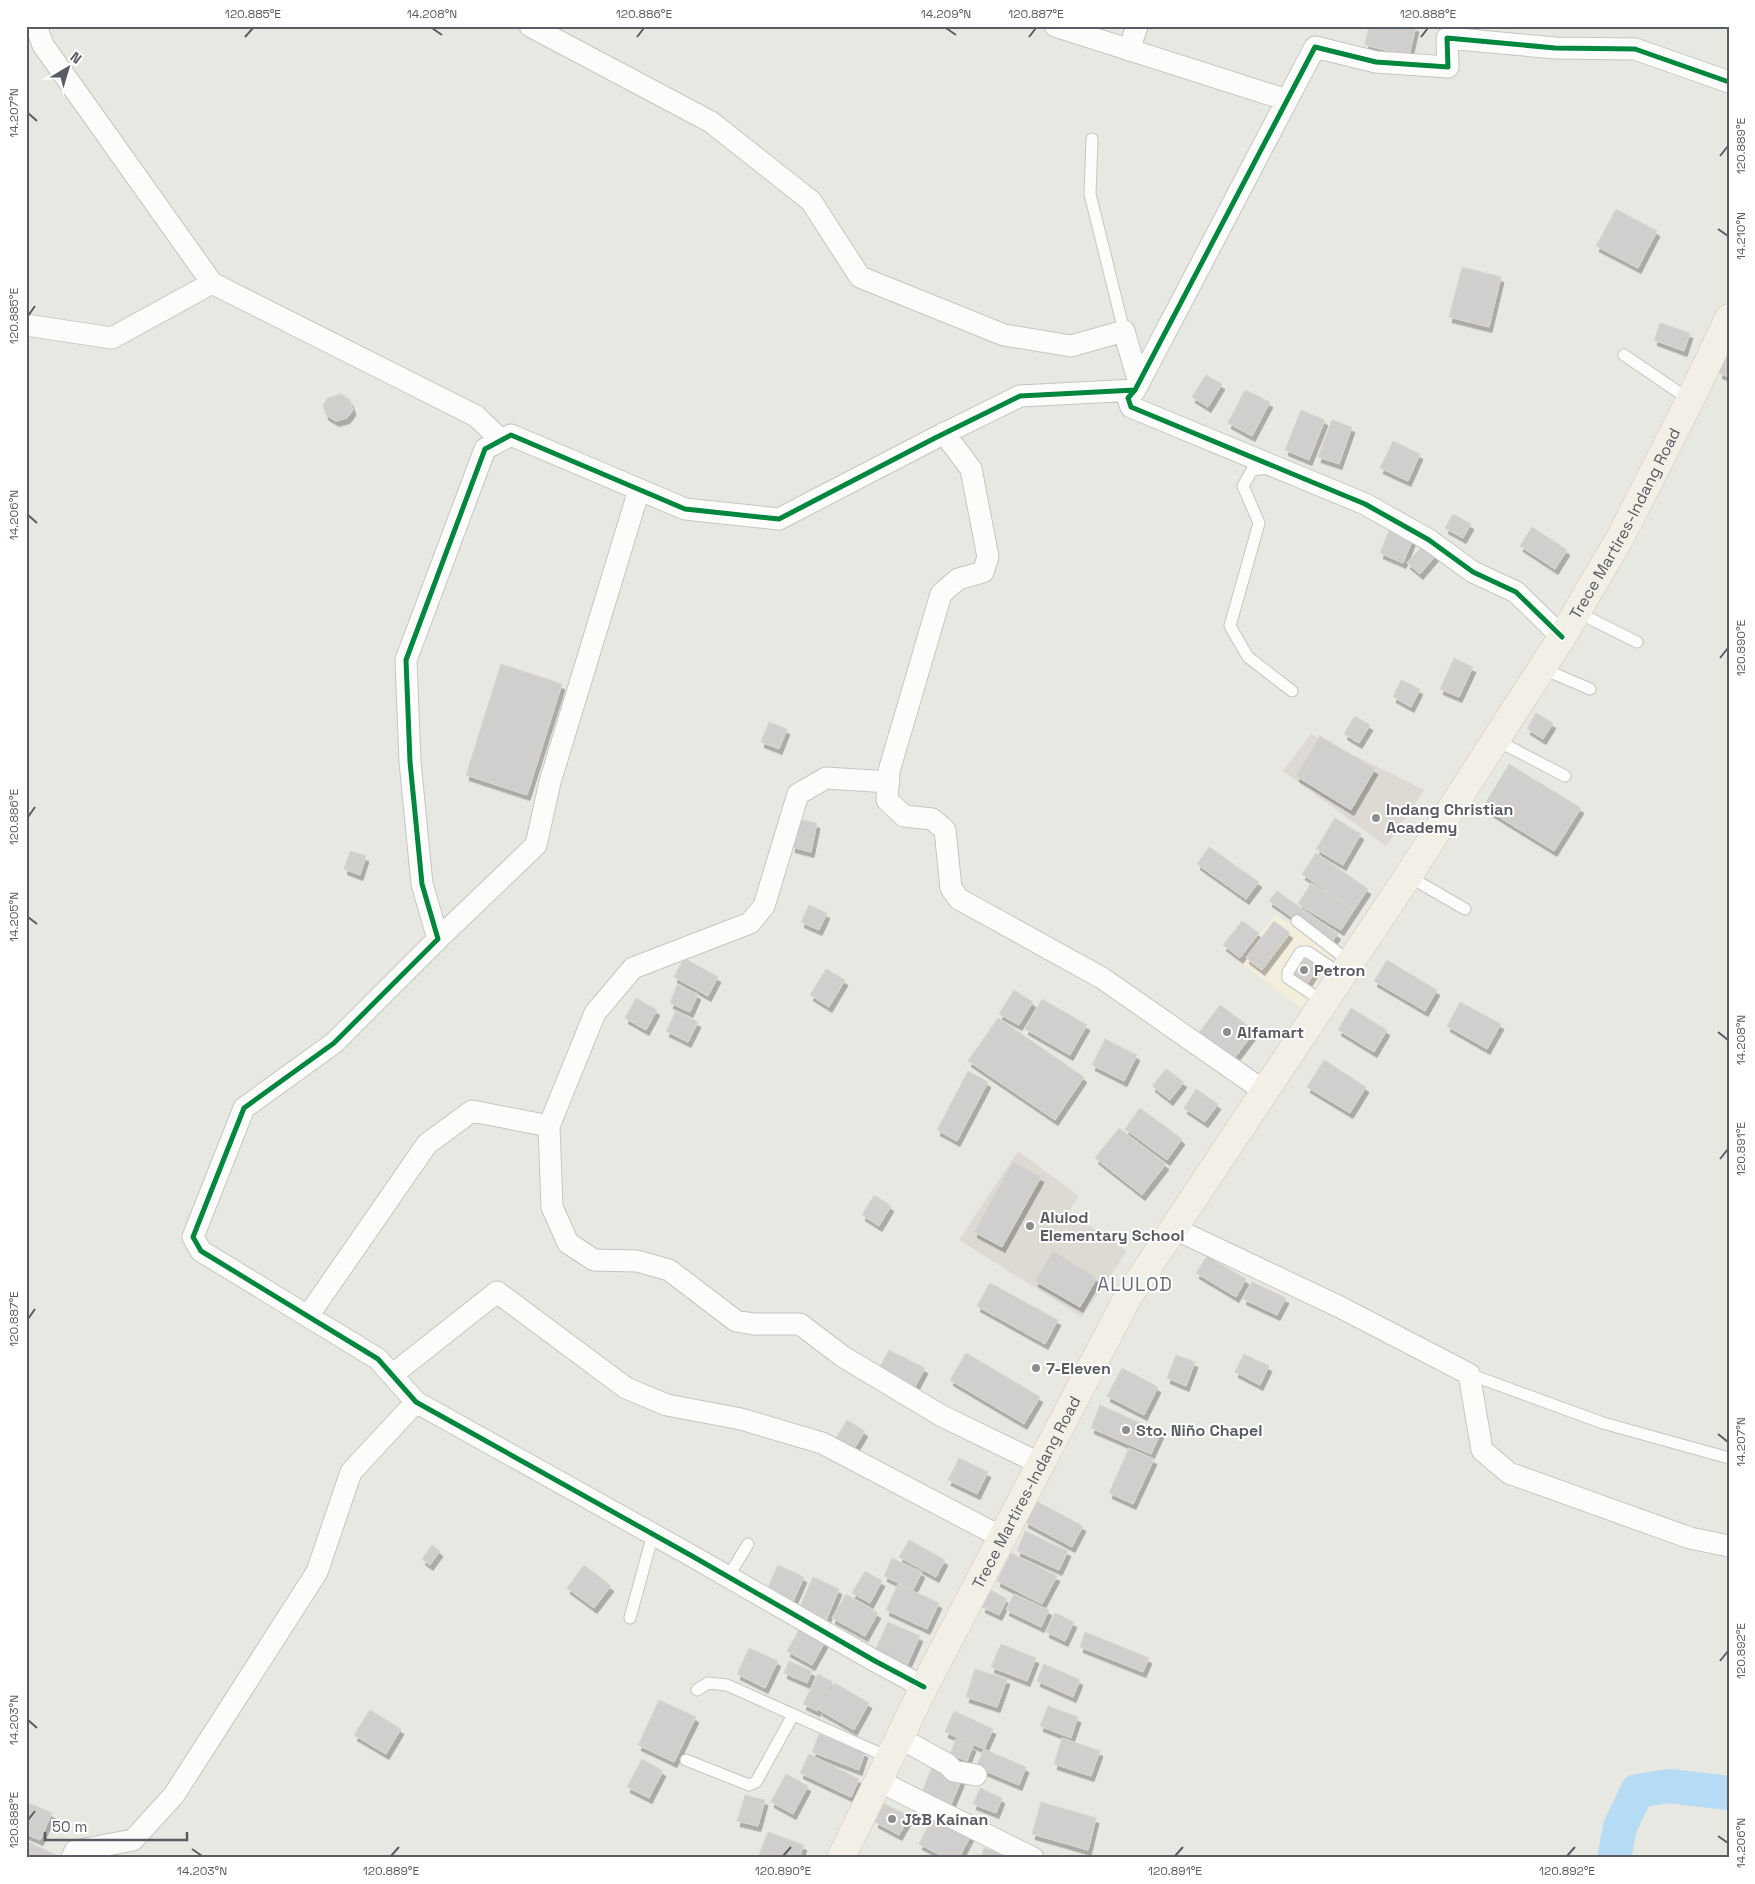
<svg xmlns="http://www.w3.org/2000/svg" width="1755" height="1884" font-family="'Space Grotesk',sans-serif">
<defs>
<filter id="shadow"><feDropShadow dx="3" dy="5.5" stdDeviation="0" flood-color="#0004"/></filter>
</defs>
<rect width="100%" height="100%" fill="#e8e8e3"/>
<!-- commercial -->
<path fill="#f3eedb" d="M 1275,914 L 1335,955 L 1301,1008 L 1240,962 Z"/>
<!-- education -->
<path fill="#dcdad2" d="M 1311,734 L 1424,790 L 1386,846 L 1283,771 Z
M 1018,1151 L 1079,1196 L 1069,1211 L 1127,1251 L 1082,1317 L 959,1240 Z"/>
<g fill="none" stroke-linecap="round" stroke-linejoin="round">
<!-- river -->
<path stroke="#b6dbf4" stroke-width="34" d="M 1614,1858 L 1620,1827 L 1637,1791 L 1669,1786 L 1729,1793"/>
</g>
<!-- building -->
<path fill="#d0cfcd" stroke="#d8d6d2" filter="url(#shadow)" d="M 1369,26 L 1416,26 L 1409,56 L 1365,45 Z
M 1616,209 L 1657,231 L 1638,268 L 1596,246 Z
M 1462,267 L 1501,277 L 1489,327 L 1449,317 Z
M 1660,323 L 1690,333 L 1684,351 L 1654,340 Z
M 1729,349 L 1729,377 L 1719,373 Z
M 1206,375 L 1222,384 L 1208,407 L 1192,397 Z
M 1245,390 L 1270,402 L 1252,436 L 1228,423 Z
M 341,394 L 350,400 L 353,410 L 347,418 L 336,421 L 326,415 L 323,405 L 328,398 Z
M 1301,410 L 1325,420 L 1309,460 L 1285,450 Z
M 1332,420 L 1352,427 L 1339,464 L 1318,457 Z
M 1393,441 L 1420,454 L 1408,481 L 1380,468 Z
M 1453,514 L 1471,524 L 1463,538 L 1445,528 Z
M 1391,526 L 1414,536 L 1403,563 L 1380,553 Z
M 1532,527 L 1567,550 L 1555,569 L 1520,546 Z
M 1425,543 L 1437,554 L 1420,574 L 1407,563 Z
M 1454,658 L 1473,667 L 1459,697 L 1440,689 Z
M 501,664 L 562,684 L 527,795 L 466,775 Z
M 1401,680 L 1420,689 L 1411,707 L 1393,697 Z
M 1536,713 L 1553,723 L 1543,739 L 1527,729 Z
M 1355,716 L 1370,725 L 1359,743 L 1344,734 Z
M 769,722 L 787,729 L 779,749 L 761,742 Z
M 1320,736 L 1375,769 L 1351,810 L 1296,776 Z
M 1509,764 L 1581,808 L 1554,851 L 1483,807 Z
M 1335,818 L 1361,834 L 1343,865 L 1316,849 Z
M 798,819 L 817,823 L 811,852 L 792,847 Z
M 1209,847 L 1259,882 L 1246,899 L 1197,864 Z
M 350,851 L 366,856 L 360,875 L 344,869 Z
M 1316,853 L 1368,889 L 1354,910 L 1302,874 Z
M 1311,883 L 1354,910 L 1341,930 L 1298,904 Z
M 1277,891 L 1338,934 L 1330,944 L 1269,901 Z
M 809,905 L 827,913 L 819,930 L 801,922 Z
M 1242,921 L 1259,933 L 1240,958 L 1223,945 Z
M 1274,921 L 1290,933 L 1262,970 L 1246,958 Z
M 1302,956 L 1318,967 L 1307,984 L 1290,973 Z
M 684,958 L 718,977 L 708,996 L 674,977 Z
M 1387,960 L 1437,990 L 1425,1011 L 1374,981 Z
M 826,969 L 845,980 L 829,1007 L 810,995 Z
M 677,985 L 698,994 L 690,1012 L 670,1003 Z
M 1014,990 L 1033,1002 L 1019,1025 L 999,1014 Z
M 636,998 L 657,1010 L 646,1030 L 625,1018 Z
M 1042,999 L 1087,1025 L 1070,1055 L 1025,1029 Z
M 1460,1002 L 1501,1024 L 1487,1049 L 1447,1026 Z
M 1220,1005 L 1255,1031 L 1233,1060 L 1198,1034 Z
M 1351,1008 L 1387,1030 L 1374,1052 L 1338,1030 Z
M 676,1011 L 698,1022 L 688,1042 L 666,1031 Z
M 998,1018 L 1084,1077 L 1055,1120 L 968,1061 Z
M 1105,1039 L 1137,1055 L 1124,1081 L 1092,1065 Z
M 1324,1060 L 1366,1087 L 1350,1113 L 1307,1087 Z
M 1166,1069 L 1184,1082 L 1170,1100 L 1152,1086 Z
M 968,1071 L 988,1082 L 957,1141 L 937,1130 Z
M 1196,1089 L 1218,1104 L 1205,1122 L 1184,1108 Z
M 1140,1108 L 1182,1139 L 1167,1160 L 1125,1129 Z
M 1119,1128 L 1166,1164 L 1142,1195 L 1095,1158 Z
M 1013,1162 L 1041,1177 L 1002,1247 L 974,1232 Z
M 874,1195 L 891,1206 L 879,1226 L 862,1215 Z
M 1053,1251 L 1097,1278 L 1080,1307 L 1035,1281 Z
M 1207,1256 L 1246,1279 L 1236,1297 L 1196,1273 Z
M 1252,1282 L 1286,1298 L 1277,1315 L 1243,1299 Z
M 990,1283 L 1058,1320 L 1045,1344 L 977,1306 Z
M 889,1350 L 925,1368 L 913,1391 L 877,1372 Z
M 966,1353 L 1040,1397 L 1024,1424 L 950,1380 Z
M 1244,1354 L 1269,1366 L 1260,1385 L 1235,1372 Z
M 1176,1355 L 1195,1362 L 1186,1386 L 1167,1378 Z
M 1122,1368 L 1158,1387 L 1144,1415 L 1107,1396 Z
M 1100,1405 L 1161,1432 L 1151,1454 L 1091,1428 Z
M 847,1420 L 865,1431 L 854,1449 L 836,1438 Z
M 1129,1448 L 1154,1459 L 1133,1504 L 1109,1493 Z
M 959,1458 L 988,1472 L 977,1494 L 948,1480 Z
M 1036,1501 L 1083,1526 L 1072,1547 L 1025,1522 Z
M 1025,1531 L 1068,1551 L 1059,1570 L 1017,1551 Z
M 909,1540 L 945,1560 L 936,1577 L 899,1557 Z
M 432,1545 L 440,1551 L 430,1565 L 422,1559 Z
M 1011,1553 L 1057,1576 L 1042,1604 L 997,1581 Z
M 892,1558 L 922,1572 L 913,1590 L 884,1576 Z
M 584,1565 L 611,1586 L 594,1608 L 567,1588 Z
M 778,1565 L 804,1577 L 793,1602 L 767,1590 Z
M 865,1571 L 882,1581 L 870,1603 L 852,1593 Z
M 813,1577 L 839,1589 L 826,1621 L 799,1609 Z
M 898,1584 L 939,1603 L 927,1629 L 886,1610 Z
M 991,1590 L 1007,1599 L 999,1615 L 982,1607 Z
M 846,1594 L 878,1613 L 865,1636 L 832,1618 Z
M 1014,1594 L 1049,1610 L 1041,1627 L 1006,1610 Z
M 1055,1613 L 1074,1622 L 1065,1641 L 1046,1632 Z
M 888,1622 L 920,1636 L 907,1665 L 875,1651 Z
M 800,1628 L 825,1642 L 812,1665 L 787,1651 Z
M 1085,1632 L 1149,1658 L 1143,1672 L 1080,1647 Z
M 1001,1644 L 1036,1658 L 1027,1681 L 991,1667 Z
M 749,1648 L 778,1661 L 765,1688 L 737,1674 Z
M 789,1661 L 812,1671 L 807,1683 L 784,1673 Z
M 1044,1664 L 1080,1680 L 1073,1697 L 1037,1681 Z
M 975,1669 L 1007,1679 L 997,1707 L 966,1697 Z
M 818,1674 L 833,1682 L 817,1711 L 803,1704 Z
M 835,1683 L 869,1703 L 854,1730 L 819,1710 Z
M 659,1700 L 696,1717 L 674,1762 L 638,1745 Z
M 1048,1706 L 1078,1717 L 1071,1738 L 1040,1726 Z
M 370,1710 L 401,1729 L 386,1754 L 354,1735 Z
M 954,1711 L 993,1729 L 984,1749 L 945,1732 Z
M 819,1734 L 865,1752 L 859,1770 L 812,1752 Z
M 1062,1738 L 1100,1751 L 1091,1776 L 1054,1764 Z
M 956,1739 L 973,1746 L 967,1761 L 950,1754 Z
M 984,1749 L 1026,1767 L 1019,1785 L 976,1767 Z
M 809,1754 L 859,1779 L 851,1797 L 800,1773 Z
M 642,1759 L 663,1771 L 649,1798 L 627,1787 Z
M 933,1764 L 963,1776 L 948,1812 L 919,1800 Z
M 786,1774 L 808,1786 L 793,1814 L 771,1802 Z
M 980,1788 L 1002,1798 L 996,1813 L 973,1804 Z
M 745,1795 L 765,1800 L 758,1826 L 737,1821 Z
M 26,1802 L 52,1813 L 40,1840 L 26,1834 Z
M 1041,1802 L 1096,1818 L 1088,1850 L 1032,1834 Z
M 884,1804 L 910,1816 L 899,1835 L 875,1822 Z
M 934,1814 L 972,1833 L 959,1858 L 946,1858 L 919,1844 Z
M 768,1832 L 804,1845 L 799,1858 L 768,1858 L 759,1854 Z
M 26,1841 L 56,1855 L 54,1858 L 26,1858 Z
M 984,1848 L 1020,1858 L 981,1858 Z"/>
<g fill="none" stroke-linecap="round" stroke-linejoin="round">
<defs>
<path id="service" d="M 1092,139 L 1090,194 L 1124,331
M 1624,355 L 1690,400
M 1268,468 L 1252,470 L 1243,486 L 1259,523 L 1230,626 L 1248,657 L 1292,691
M 1577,612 L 1637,642
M 1541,668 L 1590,689
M 1496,740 L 1565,776
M 1408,876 L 1465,909
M 1297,921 L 1350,962
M 1324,1002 L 1288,978 L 1288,972 L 1300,953 L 1302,952 L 1308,952 L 1342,975
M 1469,1374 L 1603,1423 L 1729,1458
M 728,1577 L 748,1544
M 630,1618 L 653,1534
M 697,1690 L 708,1683 L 727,1685 L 890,1758
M 686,1760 L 749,1785 L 756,1782 L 793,1715"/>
<path id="minor" d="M 36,26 L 43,45 L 212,283
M 530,26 L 711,122 L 811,201 L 860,277 L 1004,335 L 1071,346 L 1124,331 L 1139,383
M 1055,26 L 1287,100
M 1129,50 L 1137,26
M 26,325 L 112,338 L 212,283 L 476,416 L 501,440
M 944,433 L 971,469 L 988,557 L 983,572 L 958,579 L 941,594 L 889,771 L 887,800 L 904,816 L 932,819 L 945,830 L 951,888 L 959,899 L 1102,978 L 1264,1091
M 1562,637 L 1516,592 L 1473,572 L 1429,540 L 1365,504 L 1131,407 L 1128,398 L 1135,390 L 1315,47 L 1376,62 L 1448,67 L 1447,38 L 1555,48 L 1635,49 L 1729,82
M 889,782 L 826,778 L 798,794 L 764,906 L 750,923 L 633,968 L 595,1013 L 549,1126 L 552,1207 L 568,1243 L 594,1260 L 637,1261 L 669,1270 L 736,1321 L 754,1324 L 800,1324 L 842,1356 L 942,1416 L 1041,1464
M 438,939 L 536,845 L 550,782 L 639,490
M 1173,1228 L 1340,1307 L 1469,1374 L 1482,1450 L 1509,1473 L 1690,1538 L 1729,1546
M 308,1316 L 427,1144 L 472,1111 L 549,1126
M 392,1375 L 497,1292 L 626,1388 L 667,1405 L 741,1419 L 822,1443 L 1003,1538
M 924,1687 L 875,1661 L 692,1556 L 416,1402 L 378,1359 L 201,1251 L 193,1237 L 244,1108 L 334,1043 L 438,939 L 422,884 L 410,762 L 406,660 L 485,449 L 511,435 L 685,509 L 779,519 L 935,438 L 1020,396 L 1135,390
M 900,1738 L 947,1764 L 954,1771 L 976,1775
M 879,1781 L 1033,1858
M 72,1858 L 75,1851 L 133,1840 L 174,1795 L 317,1572 L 351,1472 L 416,1402"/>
<g id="primary">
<path id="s1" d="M 841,1858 L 924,1687 L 1128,1297 L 1408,876 L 1562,637 L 1621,536 L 1690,400 L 1729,318"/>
</g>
</defs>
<!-- service casing -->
<use href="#service" stroke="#c5c5c4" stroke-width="13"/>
<!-- minor casing -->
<use href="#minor" stroke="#c5c5c4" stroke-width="23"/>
<!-- primary casing -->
<use href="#primary" stroke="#d0c7b1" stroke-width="29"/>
<!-- service -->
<use href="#service" stroke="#fcfcfb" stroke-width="11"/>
<!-- minor -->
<use href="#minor" stroke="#fcfcfb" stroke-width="21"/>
<!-- primary -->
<use href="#primary" stroke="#f1efe6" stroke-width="28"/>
<defs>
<path id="cycleway" d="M 1562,637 L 1516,592 L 1473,572 L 1429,540 L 1365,504 L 1131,407 L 1128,398 L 1135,390 L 1315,47 L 1376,62 L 1448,67 L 1447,38 L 1555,48 L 1635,49 L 1729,82
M 924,1687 L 875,1661 L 692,1556 L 416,1402 L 378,1359 L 201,1251 L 193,1237 L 244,1108 L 334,1043 L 438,939 L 422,884 L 410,762 L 406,660 L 485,449 L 511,435 L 685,509 L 779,519 L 935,438 L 1020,396 L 1135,390"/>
</defs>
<!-- cycleway casing -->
<use href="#cycleway" stroke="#fff" stroke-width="8"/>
<!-- cycleway -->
<use href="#cycleway" stroke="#00873e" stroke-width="5"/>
</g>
<!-- ticks -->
<path fill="none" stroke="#595c61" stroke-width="2" d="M 432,28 L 442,35M 946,28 L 956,35M 245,37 L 253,28M 637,37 L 644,28M 1029,37 L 1036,28M 1421,37 L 1428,28M 28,113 L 37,121M 1720,156 L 1728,146M 1718,229 L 1728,236M 28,316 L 35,306M 28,515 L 37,523M 1720,658 L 1728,648M 28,817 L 35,807M 28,917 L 37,924M 1718,1032 L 1728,1040M 1720,1159 L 1728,1149M 28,1319 L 35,1309M 1718,1434 L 1728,1442M 1720,1661 L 1728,1651M 28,1720 L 37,1728M 28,1820 L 35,1811M 1718,1836 L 1728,1843M 192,1849 L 202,1856M 391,1856 L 399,1847M 783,1856 L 791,1847M 1175,1856 L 1183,1847M 1567,1856 L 1575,1847"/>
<!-- markers -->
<g fill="#8b8d8e" stroke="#fff" stroke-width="2">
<circle cx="1376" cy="818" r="5"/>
<circle cx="1304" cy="970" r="5"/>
<circle cx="1227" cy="1032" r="5"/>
<circle cx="1030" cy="1226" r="5"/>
<circle cx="1036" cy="1368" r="5"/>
<circle cx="1126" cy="1430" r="5"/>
<circle cx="892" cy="1819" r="5"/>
</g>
<g text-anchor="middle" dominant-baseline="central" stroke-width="4" stroke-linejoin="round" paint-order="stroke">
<!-- street labels -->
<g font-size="16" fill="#595c61" stroke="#fff">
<text stroke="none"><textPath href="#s1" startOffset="1550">Trece Martires-Indang Road</textPath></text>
<text stroke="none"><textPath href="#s1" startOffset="410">Trece Martires-Indang Road</textPath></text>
</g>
<!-- poi labels -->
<g font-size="16" font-weight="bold" fill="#595c61" stroke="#fff" text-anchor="start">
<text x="1386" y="809">Indang Christian<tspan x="1386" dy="18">Academy</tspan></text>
<text x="1314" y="970">Petron</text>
<text x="1237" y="1032">Alfamart</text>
<text x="1040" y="1217">Alulod<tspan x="1040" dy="18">Elementary School</tspan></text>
<text x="1046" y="1368">7-Eleven</text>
<text x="1136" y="1430">Sto. Niño Chapel</text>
<text x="902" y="1819">J&amp;B Kainan</text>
</g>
<!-- quarter labels -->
<g font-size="19" letter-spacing="1" fill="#6a6e73" stroke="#fff">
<text x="1135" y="1284">ALULOD</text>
</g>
</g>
<!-- border -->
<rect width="1755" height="1884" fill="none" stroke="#ffffff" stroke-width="55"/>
<!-- north arrow -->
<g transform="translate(68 68) rotate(38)" stroke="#ffffff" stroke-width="4" paint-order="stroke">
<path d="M0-4L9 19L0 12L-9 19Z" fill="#595c61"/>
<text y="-8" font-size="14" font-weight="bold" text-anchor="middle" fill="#595c61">N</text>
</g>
<!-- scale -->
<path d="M45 1832v8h142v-8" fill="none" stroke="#595c61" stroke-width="2.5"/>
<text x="52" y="1832" font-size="15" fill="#595c61" stroke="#ffffff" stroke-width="4" paint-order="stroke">50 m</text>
<rect x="28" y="28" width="1700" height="1828" fill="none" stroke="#595c61" stroke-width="2"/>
<g font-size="12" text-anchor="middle" fill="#595c61">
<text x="253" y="18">120.885°E</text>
<text x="432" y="18">14.208°N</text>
<text x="644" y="18">120.886°E</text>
<text x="946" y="18">14.209°N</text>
<text x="1036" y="18">120.887°E</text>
<text x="1428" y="18">120.888°E</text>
<text transform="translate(14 113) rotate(-90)" y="4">14.207°N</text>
<text transform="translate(1741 146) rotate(-90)" y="4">120.889°E</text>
<text transform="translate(1741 236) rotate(-90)" y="4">14.210°N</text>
<text transform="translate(14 316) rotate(-90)" y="4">120.885°E</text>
<text transform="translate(14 515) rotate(-90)" y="4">14.206°N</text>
<text transform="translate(1741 648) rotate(-90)" y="4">120.890°E</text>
<text transform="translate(14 817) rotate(-90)" y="4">120.886°E</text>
<text transform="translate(14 917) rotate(-90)" y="4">14.205°N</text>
<text transform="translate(1741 1040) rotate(-90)" y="4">14.208°N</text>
<text transform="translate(1741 1149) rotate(-90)" y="4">120.891°E</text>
<text transform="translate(14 1319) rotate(-90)" y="4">120.887°E</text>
<text transform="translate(1741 1442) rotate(-90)" y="4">14.207°N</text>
<text transform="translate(1741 1651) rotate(-90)" y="4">120.892°E</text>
<text transform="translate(14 1720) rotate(-90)" y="4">14.203°N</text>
<text transform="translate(14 1820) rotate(-90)" y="4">120.888°E</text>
<text transform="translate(1741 1843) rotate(-90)" y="4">14.206°N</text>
<text x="202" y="1875">14.203°N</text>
<text x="391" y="1875">120.889°E</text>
<text x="783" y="1875">120.890°E</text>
<text x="1175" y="1875">120.891°E</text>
<text x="1567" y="1875">120.892°E</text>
</g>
</svg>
